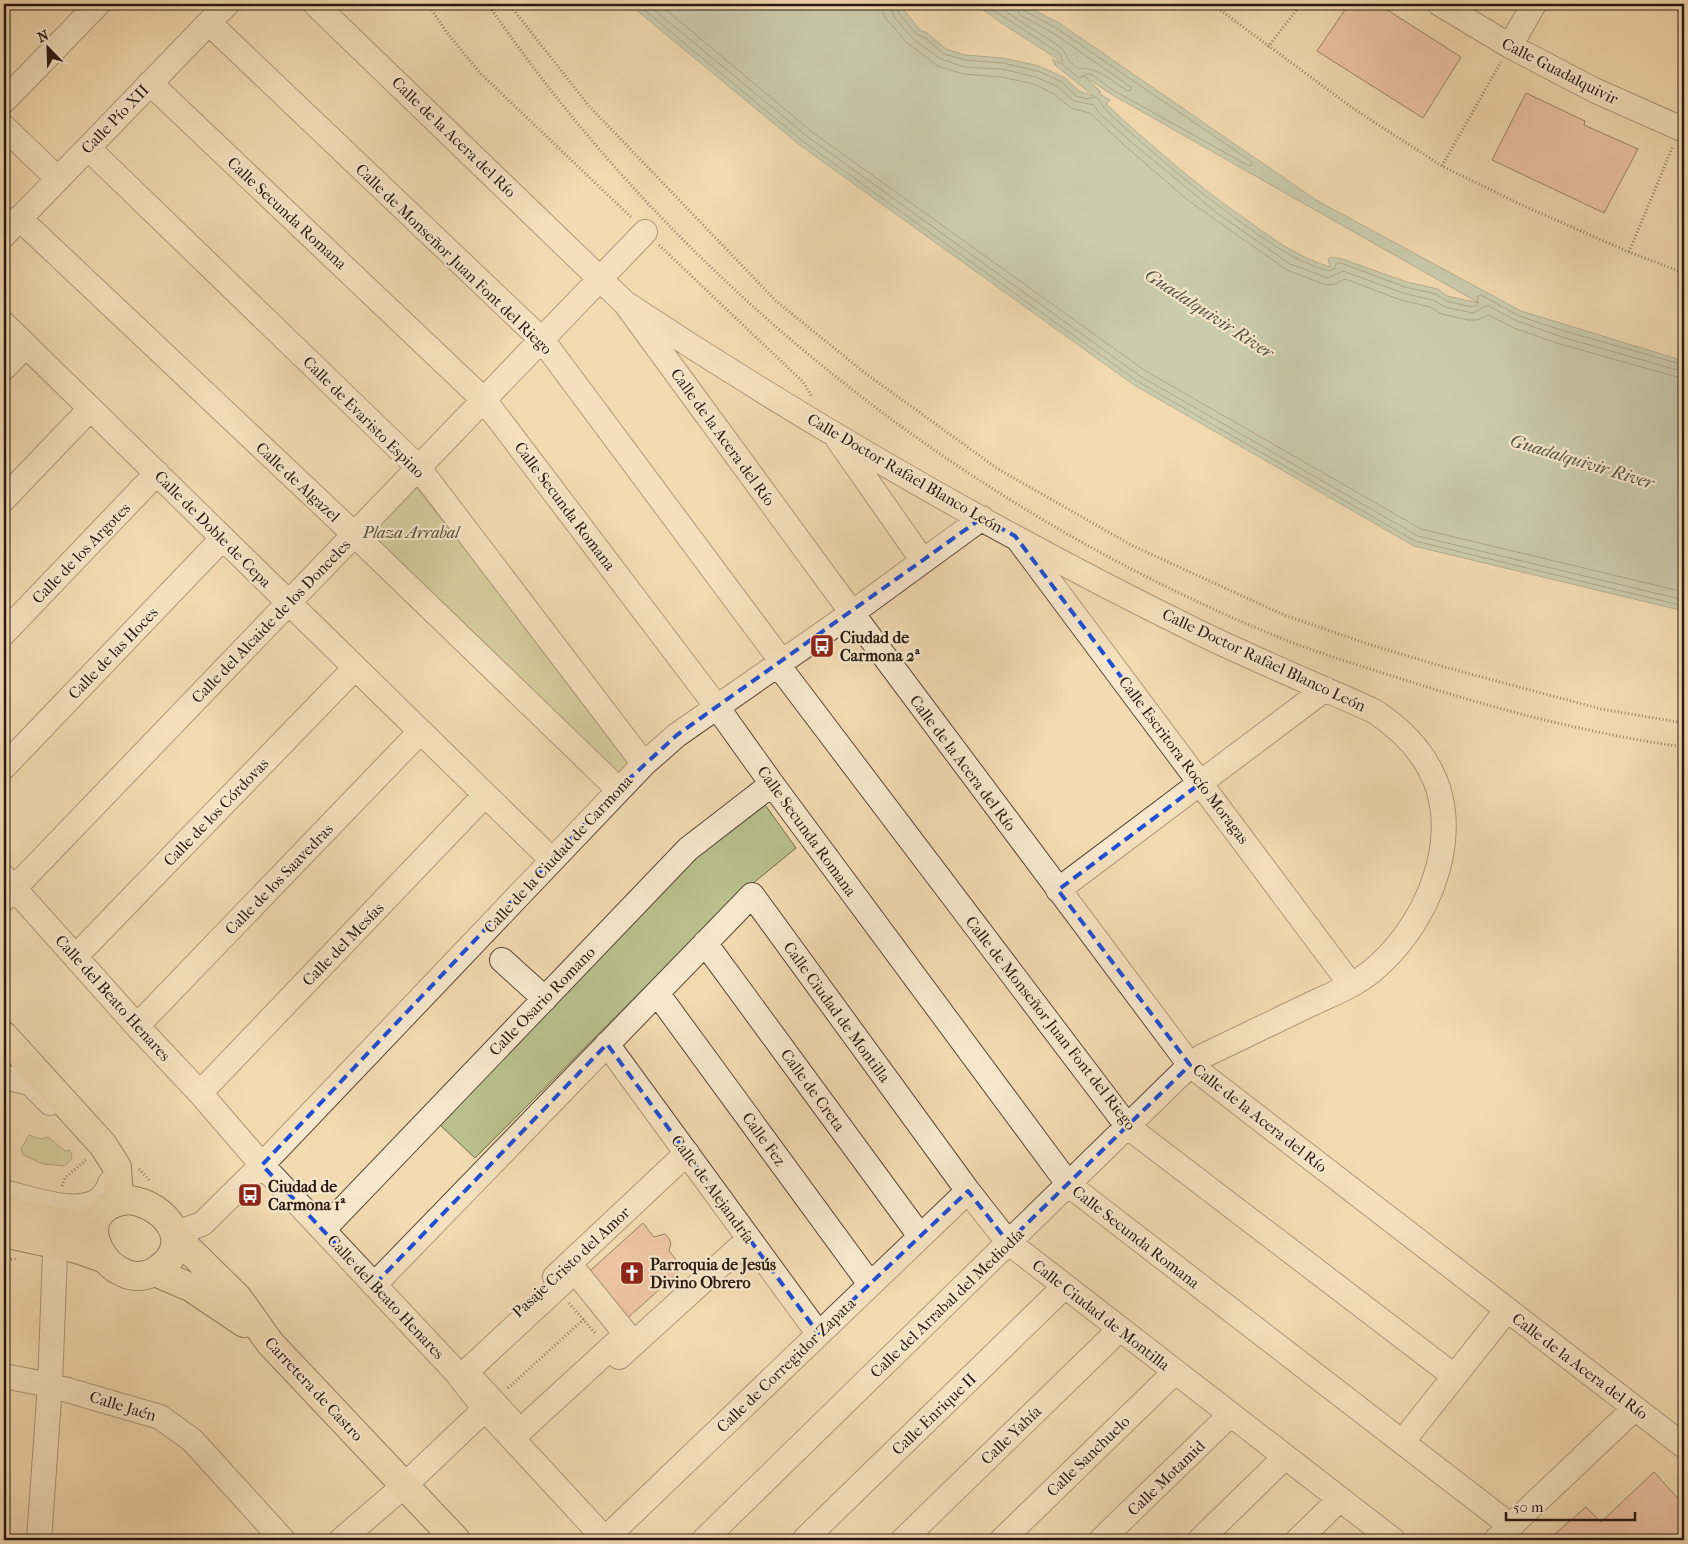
<svg xmlns="http://www.w3.org/2000/svg" width="1688" height="1544" font-family="'IM FELL French Canon',serif">
<rect width="100%" height="100%" fill="#f2dab1"/>
<filter id="stains"><feTurbulence type="fractalNoise" baseFrequency=".004" numOctaves="4"/><feColorMatrix values="0 0 0 0 .2 0 0 0 0 .09 0 0 0 0 .02 0 0 0 .5 -.17"/></filter>
<radialGradient id="worn" r=".72"><stop offset=".6" stop-color="#630" stop-opacity="0"/><stop offset="1" stop-color="#630" stop-opacity=".3"/></radialGradient>
<!-- green -->
<path fill="#b9c08d" stroke="#706c4e" d="M 412,482 L 634,762 L 610,782 L 364,531 Z
M 763,802 L 796,848 L 729,903 L 475,1158 L 439,1124 L 695,855 Z
M 29,1135 L 41,1139 L 48,1137 L 65,1151 L 69,1150 L 72,1153 L 71,1160 L 64,1166 L 43,1164 L 23,1155 L 21,1149 Z"/>
<!-- water -->
<path fill="#9cbba9" stroke="#6e7a6c" fill-rule="evenodd" d="M 629,4 L 899,4 L 921,31 L 926,32 L 946,49 L 965,55 L 1003,58 L 1039,66 L 1065,78 L 1079,91 L 1094,96 L 1055,65 L 1052,59 L 1061,64 L 1056,58 L 1006,26 L 975,4 L 1022,4 L 1059,23 L 1316,200 L 1521,311 L 1684,361 L 1684,611 L 1414,546 L 1134,385 L 801,146 ZM 1083,75 L 1111,94 L 1479,303 L 1447,296 L 1438,289 L 1407,282 L 1342,259 L 1331,257 L 1328,259 L 1330,267 C 1296,257 1269,236 1241,216 C 1193,182 1149,144 1106,104 L 1110,100 L 1098,93 L 1101,92 Z"/>
<g fill="none" stroke-linecap="round" stroke-linejoin="round">
<!-- shore -->
<path stroke="#626a5c" stroke-width="1" d="M 637,4 L 804,142 L 1137,381 L 1415,541 L 1684,606
M 647,4 L 808,137 L 1140,376 L 1418,536 L 1684,600
M 659,4 L 812,132 L 1144,370 L 1421,529 L 1684,592
M 881,4 L 884,16 L 907,43 L 938,66 L 963,74 L 1001,77 L 1034,84 L 1054,94 L 1071,108 L 1090,113 L 1125,146 L 1189,201 L 1287,270 L 1326,285 L 1335,284 L 1345,279 L 1401,300 L 1430,307 L 1442,314 L 1468,320 L 1477,320 L 1489,315 L 1514,328 L 1560,344 L 1684,379
M 888,4 L 895,18 L 913,39 L 941,59 L 964,67 L 1002,69 L 1036,77 L 1058,87 L 1074,101 L 1094,105 L 1099,113 L 1130,141 L 1217,213 L 1290,264 L 1328,278 L 1343,271 L 1403,293 L 1433,300 L 1445,307 L 1473,313 L 1487,305 L 1517,321 L 1562,337 L 1684,372
M 895,4 L 900,15 L 917,35 L 924,37 L 944,54 L 965,60 L 1003,63 L 1038,71 L 1062,82 L 1076,96 L 1088,99 L 1096,97 C 1102,103 1103,108 1110,114 C 1151,152 1194,188 1239,221 C 1267,241 1295,262 1329,271 L 1334,269 L 1337,263 L 1341,263 L 1405,287 L 1436,294 L 1446,301 L 1472,307 L 1477,305 L 1478,296 L 1481,295 L 1519,316 L 1564,331 L 1684,365
M 984,4 L 1059,53 L 1062,58 L 1063,65 L 1079,78 L 1087,74 L 1091,74 L 1113,90 L 1249,166 L 1252,165 L 1252,162 L 1056,28 L 1023,10 L 1021,4
M 994,4 L 1062,48 L 1070,62 L 1079,69 C 1098,66 1112,82 1128,91 L 1131,90 L 1131,87 L 1053,33 L 1020,15 L 1015,4"/>
</g>
<!-- building -->
<path fill="#e9aa97" stroke="#281910" d="M 1349,4 L 1378,4 L 1461,57 L 1423,118 L 1317,51 Z
M 1526,93 L 1585,121 L 1584,125 L 1638,149 L 1604,213 L 1492,160 Z
M 643,1223 L 654,1237 L 665,1234 L 668,1237 L 671,1243 L 669,1251 L 683,1268 L 620,1325 L 582,1278 Z
M 1654,1472 L 1684,1505 L 1684,1528 L 1677,1536 L 1681,1540 L 1548,1540 L 1586,1507 L 1601,1522 Z"/>
<g fill="none" stroke-linecap="round" stroke-linejoin="round">
<defs>
<path id="minor" d="M 315,4 L 625,303 L 852,613 L 1190,1065 L 1684,1446
M 1440,4 L 1510,46 L 1594,90 L 1684,130
M 209,23 L 543,341 L 782,662
M 1510,46 L 1534,4
M 150,83 L 485,401 L 717,707 L 772,784 L 1069,1185 L 1511,1526
M 4,101 L 98,4
M 4,127 L 58,179
M 88,148 L 418,467 L 644,764
M 19,218 L 354,534 L 618,789
M 4,235 L 227,4
M 625,303 C 807,423 999,534 1194,630 C 1253,659 1314,684 1374,711 C 1403,730 1427,755 1438,788 C 1458,853 1422,930 1372,971 C 1354,986 1330,995 1309,1005 C 1274,1022 1239,1039 1203,1056 L 1190,1065 L 704,1540
M 4,324 L 551,859
M 4,368 L 26,345
M 837,438 L 923,561
M 4,499 L 90,409
M 1020,542 L 1351,985
M 4,633 L 157,473
M 778,665 L 1128,1127 L 1454,1376
M 4,767 L 222,539
M 4,877 L 137,1026 L 200,1093 L 262,1165 L 456,1372 L 485,1409 L 606,1540
M 1058,890 L 1325,689
M 4,899 L 645,232
M 705,943 L 920,1236
M 76,956 L 355,668
M 502,960 L 545,999
M 657,993 L 870,1284
M 137,1026 L 420,732
M 607,1044 L 818,1333
M 4,1077 L 30,1083 L 50,1103
M 200,1093 L 485,795
M 4,1192 C 35,1199 98,1225 110,1183
M 323,1230 L 688,849 L 772,784
M 174,1234 L 202,1224 L 262,1165 L 644,764 L 677,735 L 852,613 L 982,518
M 575,1271 L 626,1334 L 520,1431 L 466,1372 Z
M 555,1277 L 687,1153
M 374,1285 L 752,895 L 968,1191 L 1008,1242 L 1393,1540
M 619,1357 L 749,1239
M 4,1376 L 50,1385 L 160,1417 L 192,1440 L 283,1540
M 1403,1441 L 1507,1310
M 605,1539 L 968,1191
M 39,1540 L 50,1385 L 55,1254
M 341,1540 L 405,1485 L 485,1409
M 804,1540 L 1064,1287
M 903,1540 L 1119,1330
M 1002,1540 L 1175,1372
M 1101,1540 L 1230,1415
M 1200,1540 L 1284,1458
M 1298,1540 L 1340,1499
M 1496,1540 L 1635,1408"/>
<path id="major" d="M 4,1036 L 103,1145 L 117,1167 L 119,1201
M 129,1200 C 165,1204 197,1244 157,1270 C 112,1300 57,1208 129,1200 Z
M 4,1210 C 33,1215 65,1227 94,1222
M 4,1233 L 77,1249 L 103,1258
M 175,1236 L 238,1298 L 270,1343 L 456,1540
M 155,1272 L 192,1288 L 244,1323"/>
</defs>
<!-- minor casing -->
<use href="#minor" stroke="#5a4938" stroke-width="26"/>
<!-- major casing -->
<use href="#major" stroke="#281910" stroke-width="30"/>
<!-- path -->
<path stroke="#281910" stroke-width="3" stroke-dasharray="1 2.5" stroke-linecap="butt" d="M 428,4 L 445,30 L 479,72 L 632,218
M 488,4 C 678,284 965,509 1278,637 C 1320,654 1365,667 1408,681 C 1499,710 1590,734 1684,747
M 509,4 L 589,106 L 776,301 L 865,373 L 998,469 L 1131,545 L 1284,615 L 1368,644 L 1448,668 L 1601,709 L 1684,723
M 1212,4 L 1354,109 L 1442,166 L 1526,207 L 1629,252 L 1684,273
M 1268,47 L 1301,4
M 1442,166 L 1501,62
M 659,245 L 803,382 L 812,397
M 1629,252 L 1673,146
M 139,1169 L 150,1181
M 62,1186 L 65,1178 L 87,1159
M 4,1260 L 16,1259
M 569,1303 L 596,1334
M 508,1388 L 584,1319"/>
<!-- minor -->
<use href="#minor" stroke="#f7e7cc" stroke-width="24"/>
<!-- major -->
<use href="#major" stroke="#f2dab1" stroke-width="28"/>
</g>
<!-- marked area -->
<path d="M0 0H1688V1544H0ZM 982,518 L 1015,536 L 1201,783 L 1058,890 L 1190,1065 L 1008,1242 L 968,1191 L 818,1333 L 607,1044 L 374,1285 L 262,1165 L 618,789 L 677,735 Z" fill="#f2dab1" fill-opacity=".55" fill-rule="evenodd"/>
<path fill="none" stroke="#1d4ed8" stroke-width="4" stroke-dasharray="10 6" stroke-linejoin="round" d="M 982,518 L 1015,536 L 1201,783 L 1058,890 L 1190,1065 L 1008,1242 L 968,1191 L 818,1333 L 607,1044 L 374,1285 L 262,1165 L 618,789 L 677,735 Z"/>
<!-- icons -->
<defs>
<symbol id="bus-square" viewBox="-11 -11 22 22"><rect x="-9" y="-9" width="18" height="18" rx="4" fill="#8f2418" stroke="#f7e7cc"/><path d="M-5-6H5V4H4V6H2V4H-2V6H-4V4H-5ZM-3.5-4V0h7V-4ZM-3.5 1.2v1.5H-2V1.2ZM2 1.2v1.5H3.5V1.2Z" fill="#fff"/></symbol>
<symbol id="church-square" viewBox="-11 -11 22 22"><rect x="-9" y="-9" width="18" height="18" rx="4" fill="#8f2418" stroke="#f7e7cc"/><path d="M-1.2-6h2.4v3.5h3.3v2.4h-3.3V6h-2.4V-.1h-3.3v-2.4h3.3Z" fill="#fff"/></symbol>
</defs>
<g fill-rule="evenodd">
<use href="#bus-square" x="808" y="632" width="28" height="28"/>
<use href="#bus-square" x="236" y="1181" width="28" height="28"/>
<use href="#church-square" x="618" y="1259" width="28" height="28"/>
</g>
<g text-anchor="middle" dominant-baseline="central" stroke-width="4.5" stroke-linejoin="round" paint-order="stroke">
<!-- street labels -->
<g font-size="16" fill="#281910" stroke="#f7e7cc">
<text transform="translate(1560 71) rotate(27)">Calle Guadalquivir</text>
<text transform="translate(115 119) rotate(-46)">Calle Pío XII</text>
<text transform="translate(454 137) rotate(44)">Calle de la Acera del Río</text>
<text transform="translate(287 213) rotate(43)">Calle Secunda Romana</text>
<text transform="translate(454 259) rotate(44)">Calle de Monseñor Juan Font del Riego</text>
<text transform="translate(364 417) rotate(45)">Calle de Evaristo Espino</text>
<text transform="translate(723 437) rotate(54)">Calle de la Acera del Río</text>
<text transform="translate(905 473) rotate(30)">Calle Doctor Rafael Blanco León</text>
<text transform="translate(298 482) rotate(43)">Calle de Algazel</text>
<text transform="translate(565 506) rotate(53)">Calle Secunda Romana</text>
<text transform="translate(213 529) rotate(45)">Calle de Doble de Cepa</text>
<text transform="translate(81 553) rotate(-46)">Calle de los Argotes</text>
<text transform="translate(271 621) rotate(-46)">Calle del Alcaide de los Donceles</text>
<text transform="translate(113 653) rotate(-46)">Calle de las Hoces</text>
<text transform="translate(1264 660) rotate(25)">Calle Doctor Rafael Blanco León</text>
<text transform="translate(1184 760) rotate(53)">Calle Escritora Rocío Moragas</text>
<text transform="translate(963 763) rotate(53)">Calle de la Acera del Río</text>
<text transform="translate(216 812) rotate(-46)">Calle de los Córdovas</text>
<text transform="translate(807 831) rotate(54)">Calle Secunda Romana</text>
<text transform="translate(558 854) rotate(-47)">Calle de la Ciudad de Carmona</text>
<text transform="translate(279 879) rotate(-46)">Calle de los Saavedras</text>
<text transform="translate(343 944) rotate(-46)">Calle del Mesías</text>
<text transform="translate(113 998) rotate(48)">Calle del Beato Henares</text>
<text transform="translate(542 1001) rotate(-46)">Calle Osario Romano</text>
<text transform="translate(837 1012) rotate(54)">Calle Ciudad de Montilla</text>
<text transform="translate(1051 1023) rotate(52)">Calle de Monseñor Juan Font del Riego</text>
<text transform="translate(813 1090) rotate(54)">Calle de Creta</text>
<text transform="translate(1260 1118) rotate(38)">Calle de la Acera del Río</text>
<text transform="translate(764 1139) rotate(54)">Calle Fez</text>
<text transform="translate(713 1189) rotate(54)">Calle de Alejandría</text>
<text transform="translate(1136 1237) rotate(38)">Calle Secunda Romana</text>
<text transform="translate(571 1262) rotate(-43)">Pasaje Cristo del Amor</text>
<text transform="translate(386 1297) rotate(47)">Calle del Beato Henares</text>
<text transform="translate(947 1303) rotate(-44)">Calle del Arrabal del Mediodía</text>
<text transform="translate(1101 1315) rotate(38)">Calle Ciudad de Montilla</text>
<text transform="translate(786 1365) rotate(-44)">Calle de Corregidor Zapata</text>
<text transform="translate(1580 1366) rotate(37)">Calle de la Acera del Río</text>
<text transform="translate(314 1389) rotate(47)">Carretera de Castro</text>
<text transform="translate(123 1406) rotate(17)">Calle Jaén</text>
<text transform="translate(934 1414) rotate(-44)">Calle Enrique II</text>
<text transform="translate(1011 1435) rotate(-44)">Calle Yahía</text>
<text transform="translate(1088 1456) rotate(-44)">Calle Sanchuelo</text>
<text transform="translate(1166 1478) rotate(-44)">Calle Motamid</text>
</g>
<!-- park labels -->
<g font-size="16" font-style="italic" fill="#544b36" stroke="#f7e7cc">
<text x="411" y="532">Plaza Arrabal</text>
</g>
<!-- poi labels -->
<g font-size="16" font-weight="bold" fill="#281910" stroke="#f7e7cc" text-anchor="start">
<text x="840" y="637">Ciudad de<tspan x="840" dy="18">Carmona 2ª</tspan></text>
<text x="268" y="1186">Ciudad de<tspan x="268" dy="18">Carmona 1ª</tspan></text>
<text x="650" y="1264">Parroquia de Jesús<tspan x="650" dy="18">Divino Obrero</tspan></text>
</g>
<!-- water labels -->
<g font-size="18" font-style="italic" fill="#515246" stroke="#f7e7cc">
<text transform="translate(1209 314) rotate(33)">Guadalquivir River</text>
<text transform="translate(1582 462) rotate(17)">Guadalquivir River</text>
</g>
</g>
<!-- margin -->
<rect width="1688" height="1544" fill="none" stroke="#f2dab1" stroke-width="20"/>
<rect x="5" y="5" width="1678" height="1534" fill="none" stroke="#281910" stroke-width="2.5"/>
<rect x="10" y="10" width="1668" height="1524" fill="none" stroke="#281910"/>
<!-- north arrow -->
<g transform="translate(48 48) rotate(337)" stroke="#f7e7cc" stroke-width="4" paint-order="stroke">
<path d="M0-4L9 19L0 12L-9 19Z" fill="#281910"/>
<text y="-8" font-size="14" font-weight="bold" text-anchor="middle" fill="#281910">N</text>
</g>
<!-- scale -->
<path d="M1506 1512v8h129v-8" fill="none" stroke="#281910" stroke-width="2.5"/>
<text x="1513" y="1512" font-size="15" fill="#281910" stroke="#f7e7cc" stroke-width="4" paint-order="stroke">50 m</text>
<rect width="100%" height="100%" filter="url(#stains)"/>
<rect width="100%" height="100%" fill="url(#worn)"/>
</svg>
